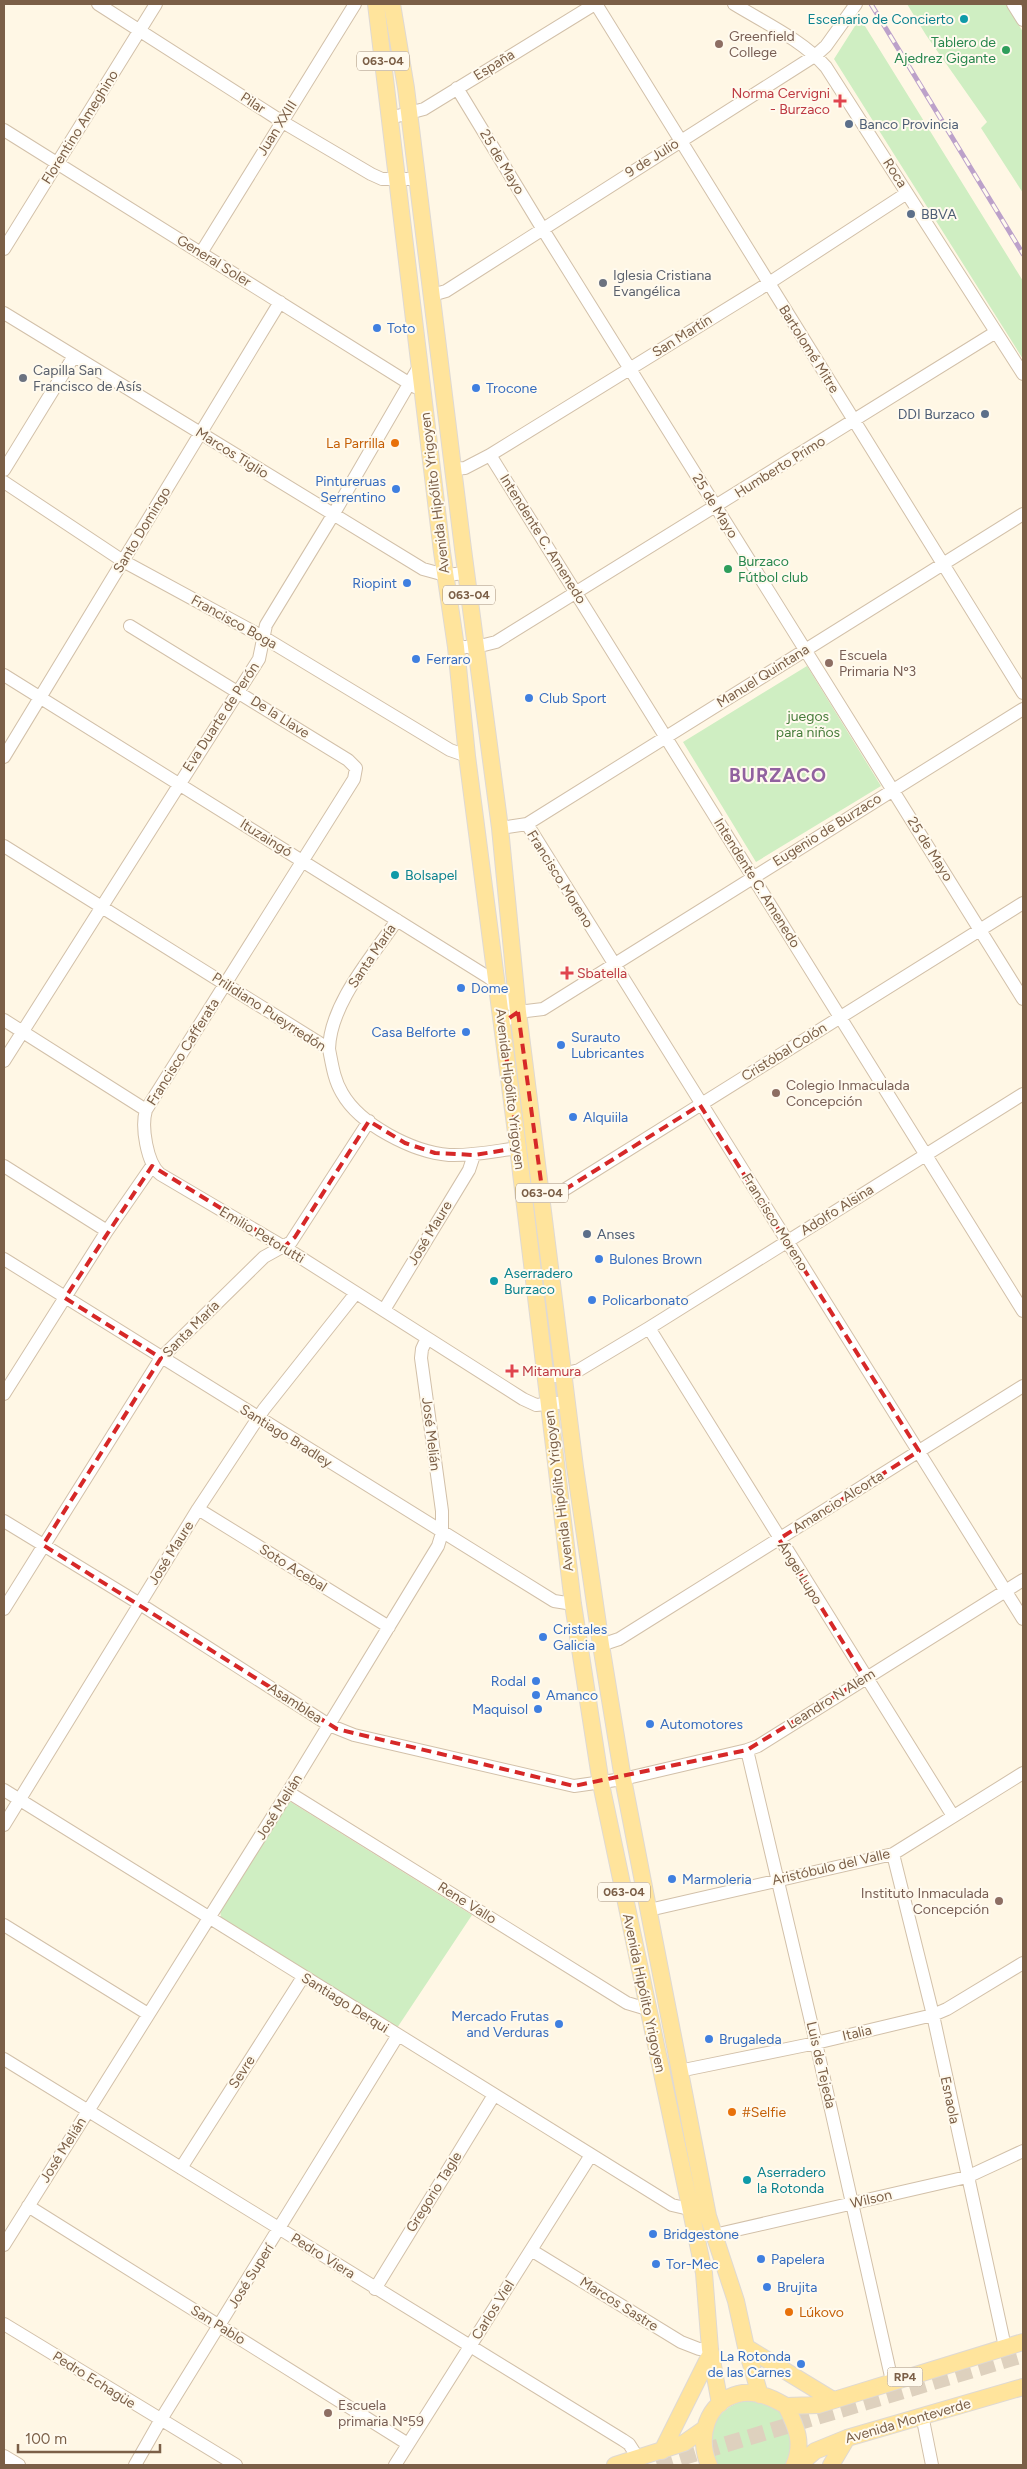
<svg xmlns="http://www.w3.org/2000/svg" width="1027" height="2469" font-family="Figtree,sans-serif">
<rect width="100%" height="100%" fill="#fff7e5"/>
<!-- green -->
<path fill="#cfeec2" d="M 907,4 L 1006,4 L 1023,32 L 1023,193 L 981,128 L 987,122 L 926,35 Z
M 860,18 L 1023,281 L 1023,359 L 834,59 Z
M 807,666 L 881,786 L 756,862 L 683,742 Z
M 289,1801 L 472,1915 L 397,2028 L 221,1918 L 220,1909 Z
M 747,2400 C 796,2411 792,2420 789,2465 L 713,2465 L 708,2433 C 719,2415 726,2405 747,2400 Z"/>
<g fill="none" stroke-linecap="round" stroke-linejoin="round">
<!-- major-tunnel -->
<path stroke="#ded1be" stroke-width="16" stroke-dasharray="16 8" stroke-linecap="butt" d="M 657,2465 L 1023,2355"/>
<defs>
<path id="minor" d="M 98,4 L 281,121 L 371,174 L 382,179 L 417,179
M 596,4 L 1023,693
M 734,4 C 765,23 802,40 826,67 L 1023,374
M 1013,4 L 1023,20
M 457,88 L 542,228 L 1023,999
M 390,118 L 424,109 L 595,4
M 4,130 L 415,387
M 4,249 L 156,4
M 201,253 L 355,4
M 432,295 L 446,291 L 816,55 L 826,46 L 856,4
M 4,313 L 423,569 L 445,575 L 466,573
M 490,455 L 1023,1311
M 453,469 L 465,468 L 490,455 L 769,283 L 907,193
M 4,470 L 74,356
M 4,482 L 123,561 L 263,637 L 450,750 L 467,756
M 130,626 L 348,760 L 356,768 L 354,779 L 146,1110
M 456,647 L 476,647 L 496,642 L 996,332
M 4,675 L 488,977 L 496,983 L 518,1012
M 4,757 L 280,302
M 527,824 L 1023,1619
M 500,828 L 527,824 L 1023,514
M 4,846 L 329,1049 C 332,1064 334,1080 342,1093 C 360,1125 413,1152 449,1155 C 473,1156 495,1151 518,1148
M 4,1020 L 146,1110 C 141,1127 147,1163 160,1174 L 284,1247 L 523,1399 L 536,1405 L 568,1402
M 502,1023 L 518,1012 L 543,1009 L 1023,709
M 329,1049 C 330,1004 372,957 397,920
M 4,1061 L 259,659 L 266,625 L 333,515 L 420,365
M 4,1166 L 107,1231
M 543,1196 L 564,1190 L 1023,903
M 4,1259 L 554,1601 L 573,1604
M 384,1310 L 469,1170 L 474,1155
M 649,1328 L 953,1816
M 555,1376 L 579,1370 L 649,1328 L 1023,1094
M 4,1394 L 107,1231 L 152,1166
M 198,1509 L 389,1627
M 4,1521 L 140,1604 L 329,1725 L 354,1735 L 574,1786 L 623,1779 L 747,1750 L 758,1746 L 1023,1580
M 4,1609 L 161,1358 L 264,1257 L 291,1242 L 369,1121
M 601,1645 L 619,1639 L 1023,1386
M 747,1750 L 816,2043 L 892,2381
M 4,1790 L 672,2205 L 689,2209
M 288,1792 L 627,2003 L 647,2009
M 4,1825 L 198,1509 L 264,1409 L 356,1293
M 893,1854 L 933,2015 L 1005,2347
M 649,1910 L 893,1854 L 1023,1773
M 4,1925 L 148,2014
M 4,2059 L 623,2440 L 629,2444 L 638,2458
M 679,2071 L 816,2043 L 933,2015 L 947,2009 L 1023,1963
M 181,2168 L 303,1977
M 28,2206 L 408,2444
M 714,2235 L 967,2177 L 1023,2151
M 4,2245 L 288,1792 L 438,1546 L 442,1533 L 442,1511 L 421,1358 L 422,1349 L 427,1338
M 531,2250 L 681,2342 L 699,2349 L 710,2349
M 375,2289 L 494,2095
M 4,2324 L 236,2465
M 922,2415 L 932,2465
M 4,2456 L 19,2465
M 135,2465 L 160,2421 L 398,2035
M 395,2465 L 591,2155"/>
<path id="major" d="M 376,4 L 442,552 L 456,647 L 467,756 L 518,1148 L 573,1604 L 601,1784 L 704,2273 L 710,2349 L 720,2404
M 392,4 L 406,88 L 463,549 L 500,828 L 518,1012 L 575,1467 L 601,1645 L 623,1779 L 708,2216 L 736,2301 L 746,2347 L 760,2395
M 746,2347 L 833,2400
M 786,2406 L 818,2405 L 1023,2342
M 662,2451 L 711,2353
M 615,2465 L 684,2443 L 704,2429
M 709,2465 C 697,2438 706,2402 738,2394 C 754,2390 773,2398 786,2406 C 796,2426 804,2443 794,2465
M 799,2465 L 815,2451 L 847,2438 L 1023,2387
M 831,2465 L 847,2438"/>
</defs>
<!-- minor casing -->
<use href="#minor" stroke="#d2c0a9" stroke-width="14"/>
<!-- major casing -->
<use href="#major" stroke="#dfd9d3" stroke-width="18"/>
<!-- minor -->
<use href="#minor" stroke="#fff" stroke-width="12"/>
<!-- major -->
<use href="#major" stroke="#ffe49c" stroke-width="16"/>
<defs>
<path id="rail" d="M 871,4 L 1023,254"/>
</defs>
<!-- rail casing -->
<use href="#rail" stroke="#bca1ca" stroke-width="5"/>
<!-- rail -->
<use href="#rail" stroke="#fffaee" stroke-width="3" stroke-dasharray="9" stroke-linecap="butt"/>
</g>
<!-- marked area -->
<path fill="none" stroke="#d62828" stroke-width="4" stroke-dasharray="10 6" stroke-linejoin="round" d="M 518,1012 L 543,1196 L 564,1190 L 700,1105 L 919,1451 L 779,1539 L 865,1678 L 747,1750 L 574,1786 L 337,1729 L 43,1545 L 161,1358 L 65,1298 L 152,1166 L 284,1247 L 295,1237 L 369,1121 L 405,1143 L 435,1153 L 474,1155 L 518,1148 L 502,1023 Z"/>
<!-- markers -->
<g fill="#0f9aa8" stroke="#fffaee" stroke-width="2">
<circle cx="964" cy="19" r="5"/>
<circle cx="395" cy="875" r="5"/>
<circle cx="494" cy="1281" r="5"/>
<circle cx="747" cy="2180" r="5"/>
</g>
<g fill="#8d6e63" stroke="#fffaee" stroke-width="2">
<circle cx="719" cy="44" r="5"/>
<circle cx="829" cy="663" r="5"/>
<circle cx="776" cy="1093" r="5"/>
<circle cx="999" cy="1901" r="5"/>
<circle cx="328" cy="2413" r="5"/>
</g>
<g fill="#2e9e5b" stroke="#fffaee" stroke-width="2">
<circle cx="1006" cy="50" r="5"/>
<circle cx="728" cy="569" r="5"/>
</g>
<g fill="#e0444e" stroke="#fffaee" stroke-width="2">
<path d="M837.5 93.5h5v5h5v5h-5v5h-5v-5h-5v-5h5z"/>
<path d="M564.5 965.5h5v5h5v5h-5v5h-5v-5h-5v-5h5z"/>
<path d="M509.5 1363.5h5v5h5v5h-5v5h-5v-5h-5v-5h5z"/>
</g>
<g fill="#5c6f8a" stroke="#fffaee" stroke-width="2">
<circle cx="849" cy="124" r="5"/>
<circle cx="911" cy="214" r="5"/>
<circle cx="985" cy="414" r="5"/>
<circle cx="587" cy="1234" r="5"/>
</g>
<g fill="#6b7280" stroke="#fffaee" stroke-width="2">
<circle cx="603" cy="283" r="5"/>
<circle cx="23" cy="378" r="5"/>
</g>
<g fill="#3f7fe0" stroke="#fffaee" stroke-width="2">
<circle cx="377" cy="328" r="5"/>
<circle cx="476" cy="388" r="5"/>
<circle cx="396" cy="489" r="5"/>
<circle cx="407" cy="583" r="5"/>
<circle cx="416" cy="659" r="5"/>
<circle cx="529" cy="698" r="5"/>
<circle cx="461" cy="988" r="5"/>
<circle cx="466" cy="1032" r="5"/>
<circle cx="561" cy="1045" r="5"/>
<circle cx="573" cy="1117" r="5"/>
<circle cx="599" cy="1259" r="5"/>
<circle cx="592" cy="1300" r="5"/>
<circle cx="543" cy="1637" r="5"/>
<circle cx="536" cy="1681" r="5"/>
<circle cx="536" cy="1695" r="5"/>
<circle cx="538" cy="1709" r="5"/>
<circle cx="650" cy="1724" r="5"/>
<circle cx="672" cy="1879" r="5"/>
<circle cx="559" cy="2024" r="5"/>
<circle cx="709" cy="2039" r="5"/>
<circle cx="653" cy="2234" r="5"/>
<circle cx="761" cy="2259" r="5"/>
<circle cx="656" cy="2264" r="5"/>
<circle cx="767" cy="2287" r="5"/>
<circle cx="801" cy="2364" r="5"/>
</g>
<g fill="#e8710a" stroke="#fffaee" stroke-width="2">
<circle cx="395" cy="443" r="5"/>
<circle cx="732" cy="2112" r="5"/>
<circle cx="789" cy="2312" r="5"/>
</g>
<g text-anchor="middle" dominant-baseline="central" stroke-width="4" stroke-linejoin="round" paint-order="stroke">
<!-- shield labels -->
<g fill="#fffaee" stroke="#a38e79" stroke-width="1">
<rect x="357" y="51.5" width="52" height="19" rx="4"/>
<rect x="443" y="585.5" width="52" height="19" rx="4"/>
<rect x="516" y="1183.5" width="52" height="19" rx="4"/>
<rect x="598" y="1882.5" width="52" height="19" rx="4"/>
<rect x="887.5" y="2367.5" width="35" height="19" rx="4"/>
</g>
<g font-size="12" font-weight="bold" fill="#7b5f47">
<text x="383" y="61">063-04</text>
<text x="469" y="595">063-04</text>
<text x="542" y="1193">063-04</text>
<text x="624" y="1892">063-04</text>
<text x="905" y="2377">RP4</text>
</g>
<!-- culture labels -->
<g font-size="14" fill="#0d838f" stroke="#fffaee" text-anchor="start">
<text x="954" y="19" text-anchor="end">Escenario de Concierto</text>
<text x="405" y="875">Bolsapel</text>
<text x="504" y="1273">Aserradero<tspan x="504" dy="16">Burzaco</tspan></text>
<text x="757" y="2172">Aserradero<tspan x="757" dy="16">la Rotonda</tspan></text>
</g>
<!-- education labels -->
<g font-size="14" fill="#785e54" stroke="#fffaee" text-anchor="start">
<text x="729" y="36">Greenfield<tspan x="729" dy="16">College</tspan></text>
<text x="839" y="655">Escuela<tspan x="839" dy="16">Primaria Nº3</tspan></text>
<text x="786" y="1085">Colegio Inmaculada<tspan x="786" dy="16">Concepción</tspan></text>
<text x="989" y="1893" text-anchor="end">Instituto Inmaculada<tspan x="989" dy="16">Concepción</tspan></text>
<text x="338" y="2405">Escuela<tspan x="338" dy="16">primaria Nº59</tspan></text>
</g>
<!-- leisure labels -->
<g font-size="14" fill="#27864d" stroke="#fffaee" text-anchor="end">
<text x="996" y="42">Tablero de<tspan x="996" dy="16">Ajedrez Gigante</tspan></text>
<text x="738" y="561" text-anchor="start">Burzaco<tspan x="738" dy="16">Fútbol club</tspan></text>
</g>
<!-- street labels -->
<g font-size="14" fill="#7b5f47" stroke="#fffaee">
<text transform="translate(494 65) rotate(-32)">España</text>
<text transform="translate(253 103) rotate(33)">Pilar</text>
<text transform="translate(80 127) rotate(-58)">Florentino Ameghino</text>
<text transform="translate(277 128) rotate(-58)">Juan XXIII</text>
<text transform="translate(652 158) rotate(-32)">9 de Julio</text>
<text transform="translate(502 162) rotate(59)">25 de Mayo</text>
<text transform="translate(895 173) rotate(57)">Roca</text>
<text transform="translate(214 261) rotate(32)">General Soler</text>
<text transform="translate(682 336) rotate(-32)">San Martín</text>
<text transform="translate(809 349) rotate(58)">Bartolomé Mitre</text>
<text transform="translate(232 453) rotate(32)">Marcos Tiglio</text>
<text transform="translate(780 467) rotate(-32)">Humberto Primo</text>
<text transform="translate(435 493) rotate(-97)">Avenida Hipólito Yrigoyen</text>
<text transform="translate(715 506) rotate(58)">25 de Mayo</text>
<text transform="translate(142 530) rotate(-59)">Santo Domingo</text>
<text transform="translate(543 539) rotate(58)">Intendente C. Amenedo</text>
<text transform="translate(234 622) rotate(29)">Francisco Boga</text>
<text transform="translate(763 676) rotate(-32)">Manuel Quintana</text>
<text transform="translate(221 717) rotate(-57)">Eva Duarte de Perón</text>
<text transform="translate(280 717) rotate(32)">De la Llave</text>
<text transform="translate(827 830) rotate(-32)">Eugenio de Burzaco</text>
<text transform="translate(266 838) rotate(32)">Ituzaingó</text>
<text transform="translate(930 849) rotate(58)">25 de Mayo</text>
<text transform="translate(560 879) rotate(58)">Francisco Moreno</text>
<text transform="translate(757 883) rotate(58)">Intendente C. Amenedo</text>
<text transform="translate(372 956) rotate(-56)">Santa María</text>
<text transform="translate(269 1012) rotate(33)">Prilidiano Pueyrredón</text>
<text transform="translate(183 1052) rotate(-58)">Francisco Cafferata</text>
<text transform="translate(784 1052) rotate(-32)">Cristóbal Colón</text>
<text transform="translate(510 1089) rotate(83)">Avenida Hipólito Yrigoyen</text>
<text transform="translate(837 1210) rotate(-32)">Adolfo Alsina</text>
<text transform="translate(775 1222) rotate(58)">Francisco Moreno</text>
<text transform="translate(430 1233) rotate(-59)">José Maure</text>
<text transform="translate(262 1235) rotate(31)">Emilio Petorutti</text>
<text transform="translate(191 1329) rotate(-45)">Santa María</text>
<text transform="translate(431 1434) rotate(83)">José Melián</text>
<text transform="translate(286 1436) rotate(32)">Santiago Bradley</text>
<text transform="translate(559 1491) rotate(-97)">Avenida Hipólito Yrigoyen</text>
<text transform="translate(838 1502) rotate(-32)">Amancio Alcorta</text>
<text transform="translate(171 1553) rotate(-58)">José Maure</text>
<text transform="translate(293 1568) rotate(32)">Soto Acebal</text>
<text transform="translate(800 1573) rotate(58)">Ángel Lupo</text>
<text transform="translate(831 1699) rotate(-32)">Leandro N Alem</text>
<text transform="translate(295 1703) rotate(33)">Asamblea</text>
<text transform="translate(279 1807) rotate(-58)">José Melián</text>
<text transform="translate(831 1867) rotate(-13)">Aristóbulo del Valle</text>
<text transform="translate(467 1903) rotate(32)">Rene Vallo</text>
<text transform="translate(644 1993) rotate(78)">Avenida Hipólito Yrigoyen</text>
<text transform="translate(345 2003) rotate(32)">Santiago Derqui</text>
<text transform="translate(857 2033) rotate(-13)">Italia</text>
<text transform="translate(821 2065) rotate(77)">Luis de Tejeda</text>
<text transform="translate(242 2072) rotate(-57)">Sevre</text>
<text transform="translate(950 2100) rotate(78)">Esnaola</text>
<text transform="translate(63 2150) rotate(-58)">José Melián</text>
<text transform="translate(434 2192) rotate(-58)">Gregorio Tagle</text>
<text transform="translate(871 2199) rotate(-13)">Wilson</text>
<text transform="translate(323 2256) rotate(32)">Pedro Viera</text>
<text transform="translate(251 2276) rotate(-58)">José Superí</text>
<text transform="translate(619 2304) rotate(32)">Marcos Sastre</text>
<text transform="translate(493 2310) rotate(-58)">Carlos Viel</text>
<text transform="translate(218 2325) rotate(32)">San Pablo</text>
<text transform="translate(94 2380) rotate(32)">Pedro Echagüe</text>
<text transform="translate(908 2421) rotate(-16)">Avenida Monteverde</text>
</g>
<!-- health labels -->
<g font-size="14" fill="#be3a42" stroke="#fffaee" text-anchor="start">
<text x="830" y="93" text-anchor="end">Norma Cervigni<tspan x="830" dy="16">- Burzaco</tspan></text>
<text x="577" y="973">Sbatella</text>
<text x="522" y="1371">Mitamura</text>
</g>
<!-- service labels -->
<g font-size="14" fill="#4e5e75" stroke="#fffaee" text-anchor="start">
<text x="859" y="124">Banco Provincia</text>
<text x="921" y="214">BBVA</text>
<text x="975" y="414" text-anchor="end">DDI Burzaco</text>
<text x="597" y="1234">Anses</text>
</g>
<!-- worship labels -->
<g font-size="14" fill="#5b616d" stroke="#fffaee" text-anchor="start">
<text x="613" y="275">Iglesia Cristiana<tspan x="613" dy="16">Evangélica</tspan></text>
<text x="33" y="370">Capilla San<tspan x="33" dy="16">Francisco de Asís</tspan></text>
</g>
<!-- shop labels -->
<g font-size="14" fill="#366cbe" stroke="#fffaee" text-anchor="start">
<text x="387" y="328">Toto</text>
<text x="486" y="388">Trocone</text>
<text x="386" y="481" text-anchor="end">Pintureruas<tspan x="386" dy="16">Serrentino</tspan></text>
<text x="397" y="583" text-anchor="end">Riopint</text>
<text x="426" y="659">Ferraro</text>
<text x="539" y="698">Club Sport</text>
<text x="471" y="988">Dome</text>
<text x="456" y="1032" text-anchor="end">Casa Belforte</text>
<text x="571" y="1037">Surauto<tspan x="571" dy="16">Lubricantes</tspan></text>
<text x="583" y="1117">Alquiila</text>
<text x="609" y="1259">Bulones Brown</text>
<text x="602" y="1300">Policarbonato</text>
<text x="553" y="1629">Cristales<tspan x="553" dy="16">Galicia</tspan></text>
<text x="526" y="1681" text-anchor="end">Rodal</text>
<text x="546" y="1695">Amanco</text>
<text x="528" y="1709" text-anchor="end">Maquisol</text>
<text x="660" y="1724">Automotores</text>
<text x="682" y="1879">Marmoleria</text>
<text x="549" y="2016" text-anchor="end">Mercado Frutas<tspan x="549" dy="16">and Verduras</tspan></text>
<text x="719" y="2039">Brugaleda</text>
<text x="663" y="2234">Bridgestone</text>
<text x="771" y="2259">Papelera</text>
<text x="666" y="2264">Tor-Mec</text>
<text x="777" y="2287">Brujita</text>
<text x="791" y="2356" text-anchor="end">La Rotonda<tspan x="791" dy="16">de las Carnes</tspan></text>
</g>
<!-- food labels -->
<g font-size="14" fill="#c56008" stroke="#fffaee" text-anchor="start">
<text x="385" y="443" text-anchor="end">La Parrilla</text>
<text x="742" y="2112">#Selfie</text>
<text x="799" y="2312">Lúkovo</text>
</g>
<!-- park labels -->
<g font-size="14" fill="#477c3b" stroke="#fffaee">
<text x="808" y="716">juegos<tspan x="808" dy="16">para niños</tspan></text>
</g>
<!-- district labels -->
<g font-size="19" font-weight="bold" letter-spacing="1" fill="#91629f" stroke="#fffaee">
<text x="778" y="775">BURZACO</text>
</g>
</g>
<!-- border -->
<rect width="1027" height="2469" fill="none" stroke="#7b5f47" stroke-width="10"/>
<!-- scale -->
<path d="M18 2444v8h142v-8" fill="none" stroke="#7b5f47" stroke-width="2.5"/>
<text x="25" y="2444" font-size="15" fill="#7b5f47" stroke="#fffaee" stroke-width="4" paint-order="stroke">100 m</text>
</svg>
